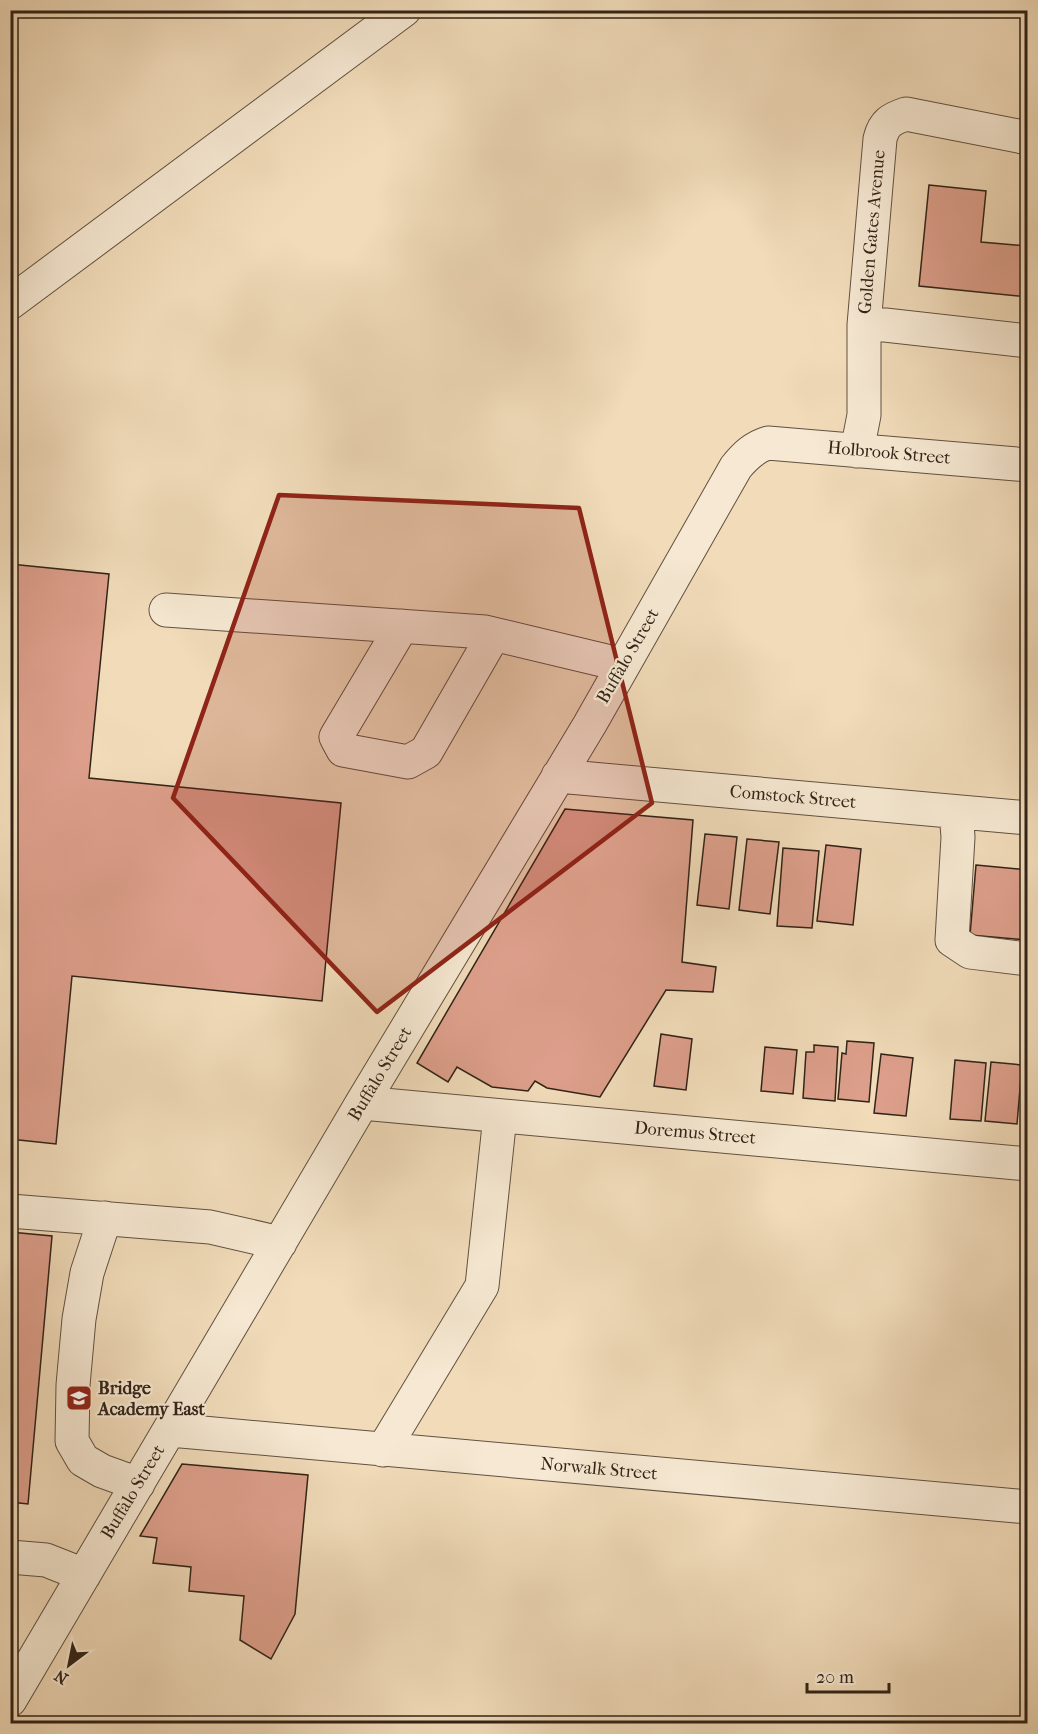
<svg xmlns="http://www.w3.org/2000/svg" width="1038" height="1734" font-family="'IM FELL French Canon',serif">
<rect width="100%" height="100%" fill="#f1dbb9"/>
<filter id="stains"><feTurbulence type="fractalNoise" baseFrequency=".00333" numOctaves="4"/><feColorMatrix values="0 0 0 0 .2 0 0 0 0 .09 0 0 0 0 .02 0 0 0 .5 -.17"/></filter>
<radialGradient id="worn" r=".72"><stop offset=".6" stop-color="#630" stop-opacity="0"/><stop offset="1" stop-color="#630" stop-opacity=".3"/></radialGradient>
<!-- building -->
<path fill="#dd9f8b" stroke="#312317" stroke-width="1.5" d="M 929,185 L 986,191 L 981,242 L 1028,246 L 1028,297 L 919,286 Z
M 10,564 L 109,574 L 89,778 L 341,803 L 322,1001 L 72,976 L 56,1144 L 10,1139 Z
M 565,809 L 693,820 L 682,962 L 716,967 L 713,992 L 666,990 L 600,1097 L 547,1088 L 535,1081 L 528,1091 L 492,1087 L 457,1067 L 448,1082 L 417,1063 Z
M 705,834 L 737,837 L 729,909 L 697,905 Z
M 747,839 L 779,842 L 770,914 L 739,910 Z
M 826,845 L 861,849 L 853,925 L 817,921 Z
M 783,848 L 819,851 L 812,928 L 777,926 Z
M 976,865 L 1028,870 L 1028,940 L 970,935 Z
M 661,1034 L 692,1039 L 686,1090 L 654,1086 Z
M 847,1041 L 874,1043 L 869,1102 L 838,1099 L 842,1053 L 846,1054 Z
M 814,1045 L 838,1047 L 835,1101 L 803,1098 L 806,1052 L 814,1052 Z
M 765,1047 L 797,1050 L 793,1094 L 761,1091 Z
M 881,1054 L 913,1058 L 906,1116 L 874,1113 Z
M 955,1060 L 986,1063 L 981,1121 L 950,1119 Z
M 991,1062 L 1022,1065 L 1017,1124 L 985,1121 Z
M 1028,1077 L 1028,1125 L 1022,1125 Z
M 10,1232 L 52,1236 L 28,1504 L 10,1502 Z
M 182,1464 L 308,1475 L 295,1614 L 271,1659 L 240,1640 L 244,1596 L 189,1591 L 191,1567 L 153,1563 L 157,1538 L 140,1536 Z"/>
<g fill="none" stroke-linecap="round" stroke-linejoin="round">
<defs>
<path id="minor" d="M 1028,138 L 906,114 C 891,119 884,123 880,139 L 864,325 L 885,325 L 1028,341
M 10,303 L 404,10
M 857,451 L 864,415 L 864,325
M 166,610 L 485,632 L 623,665
M 402,626 L 336,737 L 343,750 L 408,762 L 426,752 L 494,634
M 558,776 L 1028,818
M 956,812 L 958,837 L 952,940 L 970,952 L 1028,959
M 362,1103 L 1028,1164
M 10,1211 L 210,1227 L 280,1243
M 105,1218 L 87,1273 L 79,1319 L 73,1385 L 72,1441 L 83,1460 L 102,1471 L 138,1484
M 170,1430 L 1028,1507
M 383,1450 L 482,1286 L 500,1116
M 10,1557 L 46,1560 L 84,1575
M 10,1700 L 362,1103 L 590,724 L 736,467 C 745,456 754,447 768,443 L 1028,465"/>
</defs>
<!-- minor casing -->
<use href="#minor" stroke="#615140" stroke-width="35"/>
<!-- minor -->
<use href="#minor" stroke="#f6e8d2" stroke-width="33"/>
</g>
<!-- marked area -->
<path fill="#8f2418" fill-opacity="0.2" stroke="#8f2418" stroke-width="4.5" stroke-linejoin="round" d="M 279,495 L 579,508 L 652,803 L 377,1012 L 173,798 Z"/>
<!-- icons -->
<defs>
<symbol id="school-square" viewBox="-11 -11 22 22"><rect x="-9" y="-9" width="18" height="18" rx="4" fill="#8f2418" stroke="#f6e8d2"/><path d="M0-5L7-2L0 1L-7-2ZM-4 1L0 2.5L4 1V4Q0 6-4 4Z" fill="#fff"/></symbol>
</defs>
<g fill-rule="evenodd">
<use href="#school-square" x="64" y="1383" width="30" height="30"/>
</g>
<g text-anchor="middle" dominant-baseline="central" stroke-width="4.5" stroke-linejoin="round" paint-order="stroke">
<!-- street labels -->
<g font-size="18" fill="#312317" stroke="#f6e8d2">
<text transform="translate(872 232) rotate(-85)">Golden Gates Avenue</text>
<text transform="translate(889 453) rotate(5)">Holbrook Street</text>
<text transform="translate(628 656) rotate(-60)">Buffalo Street</text>
<text transform="translate(793 797) rotate(5)">Comstock Street</text>
<text transform="translate(380 1074) rotate(-59)">Buffalo Street</text>
<text transform="translate(695 1133) rotate(5)">Doremus Street</text>
<text transform="translate(599 1469) rotate(5)">Norwalk Street</text>
<text transform="translate(133 1492) rotate(-59)">Buffalo Street</text>
</g>
<!-- poi labels -->
<g font-size="18" font-weight="bold" fill="#312317" stroke="#f6e8d2" text-anchor="start">
<text x="98" y="1388">Bridge<tspan x="98" dy="21">Academy East</tspan></text>
</g>
</g>
<!-- margin -->
<rect width="1038" height="1734" fill="none" stroke="#f1dbb9" stroke-width="36"/>
<rect x="12" y="12" width="1014" height="1710" fill="none" stroke="#312317" stroke-width="3"/>
<rect x="18" y="18" width="1002" height="1698" fill="none" stroke="#312317" stroke-width="1.5"/>
<!-- north arrow -->
<g transform="translate(69 1665) rotate(212)" stroke="#f6e8d2" stroke-width="4.5" paint-order="stroke">
<path d="M0-4.5L10 22L0 15L-10 22Z" fill="#312317"/>
<text y="-9" font-size="16" font-weight="bold" text-anchor="middle" fill="#312317">N</text>
</g>
<!-- scale -->
<path d="M807 1683v9h82v-9" fill="none" stroke="#312317" stroke-width="3"/>
<text x="816" y="1683" font-size="18" fill="#312317" stroke="#f6e8d2" stroke-width="4.5" paint-order="stroke">20 m</text>
<rect width="100%" height="100%" filter="url(#stains)"/>
<rect width="100%" height="100%" fill="url(#worn)"/>
</svg>
